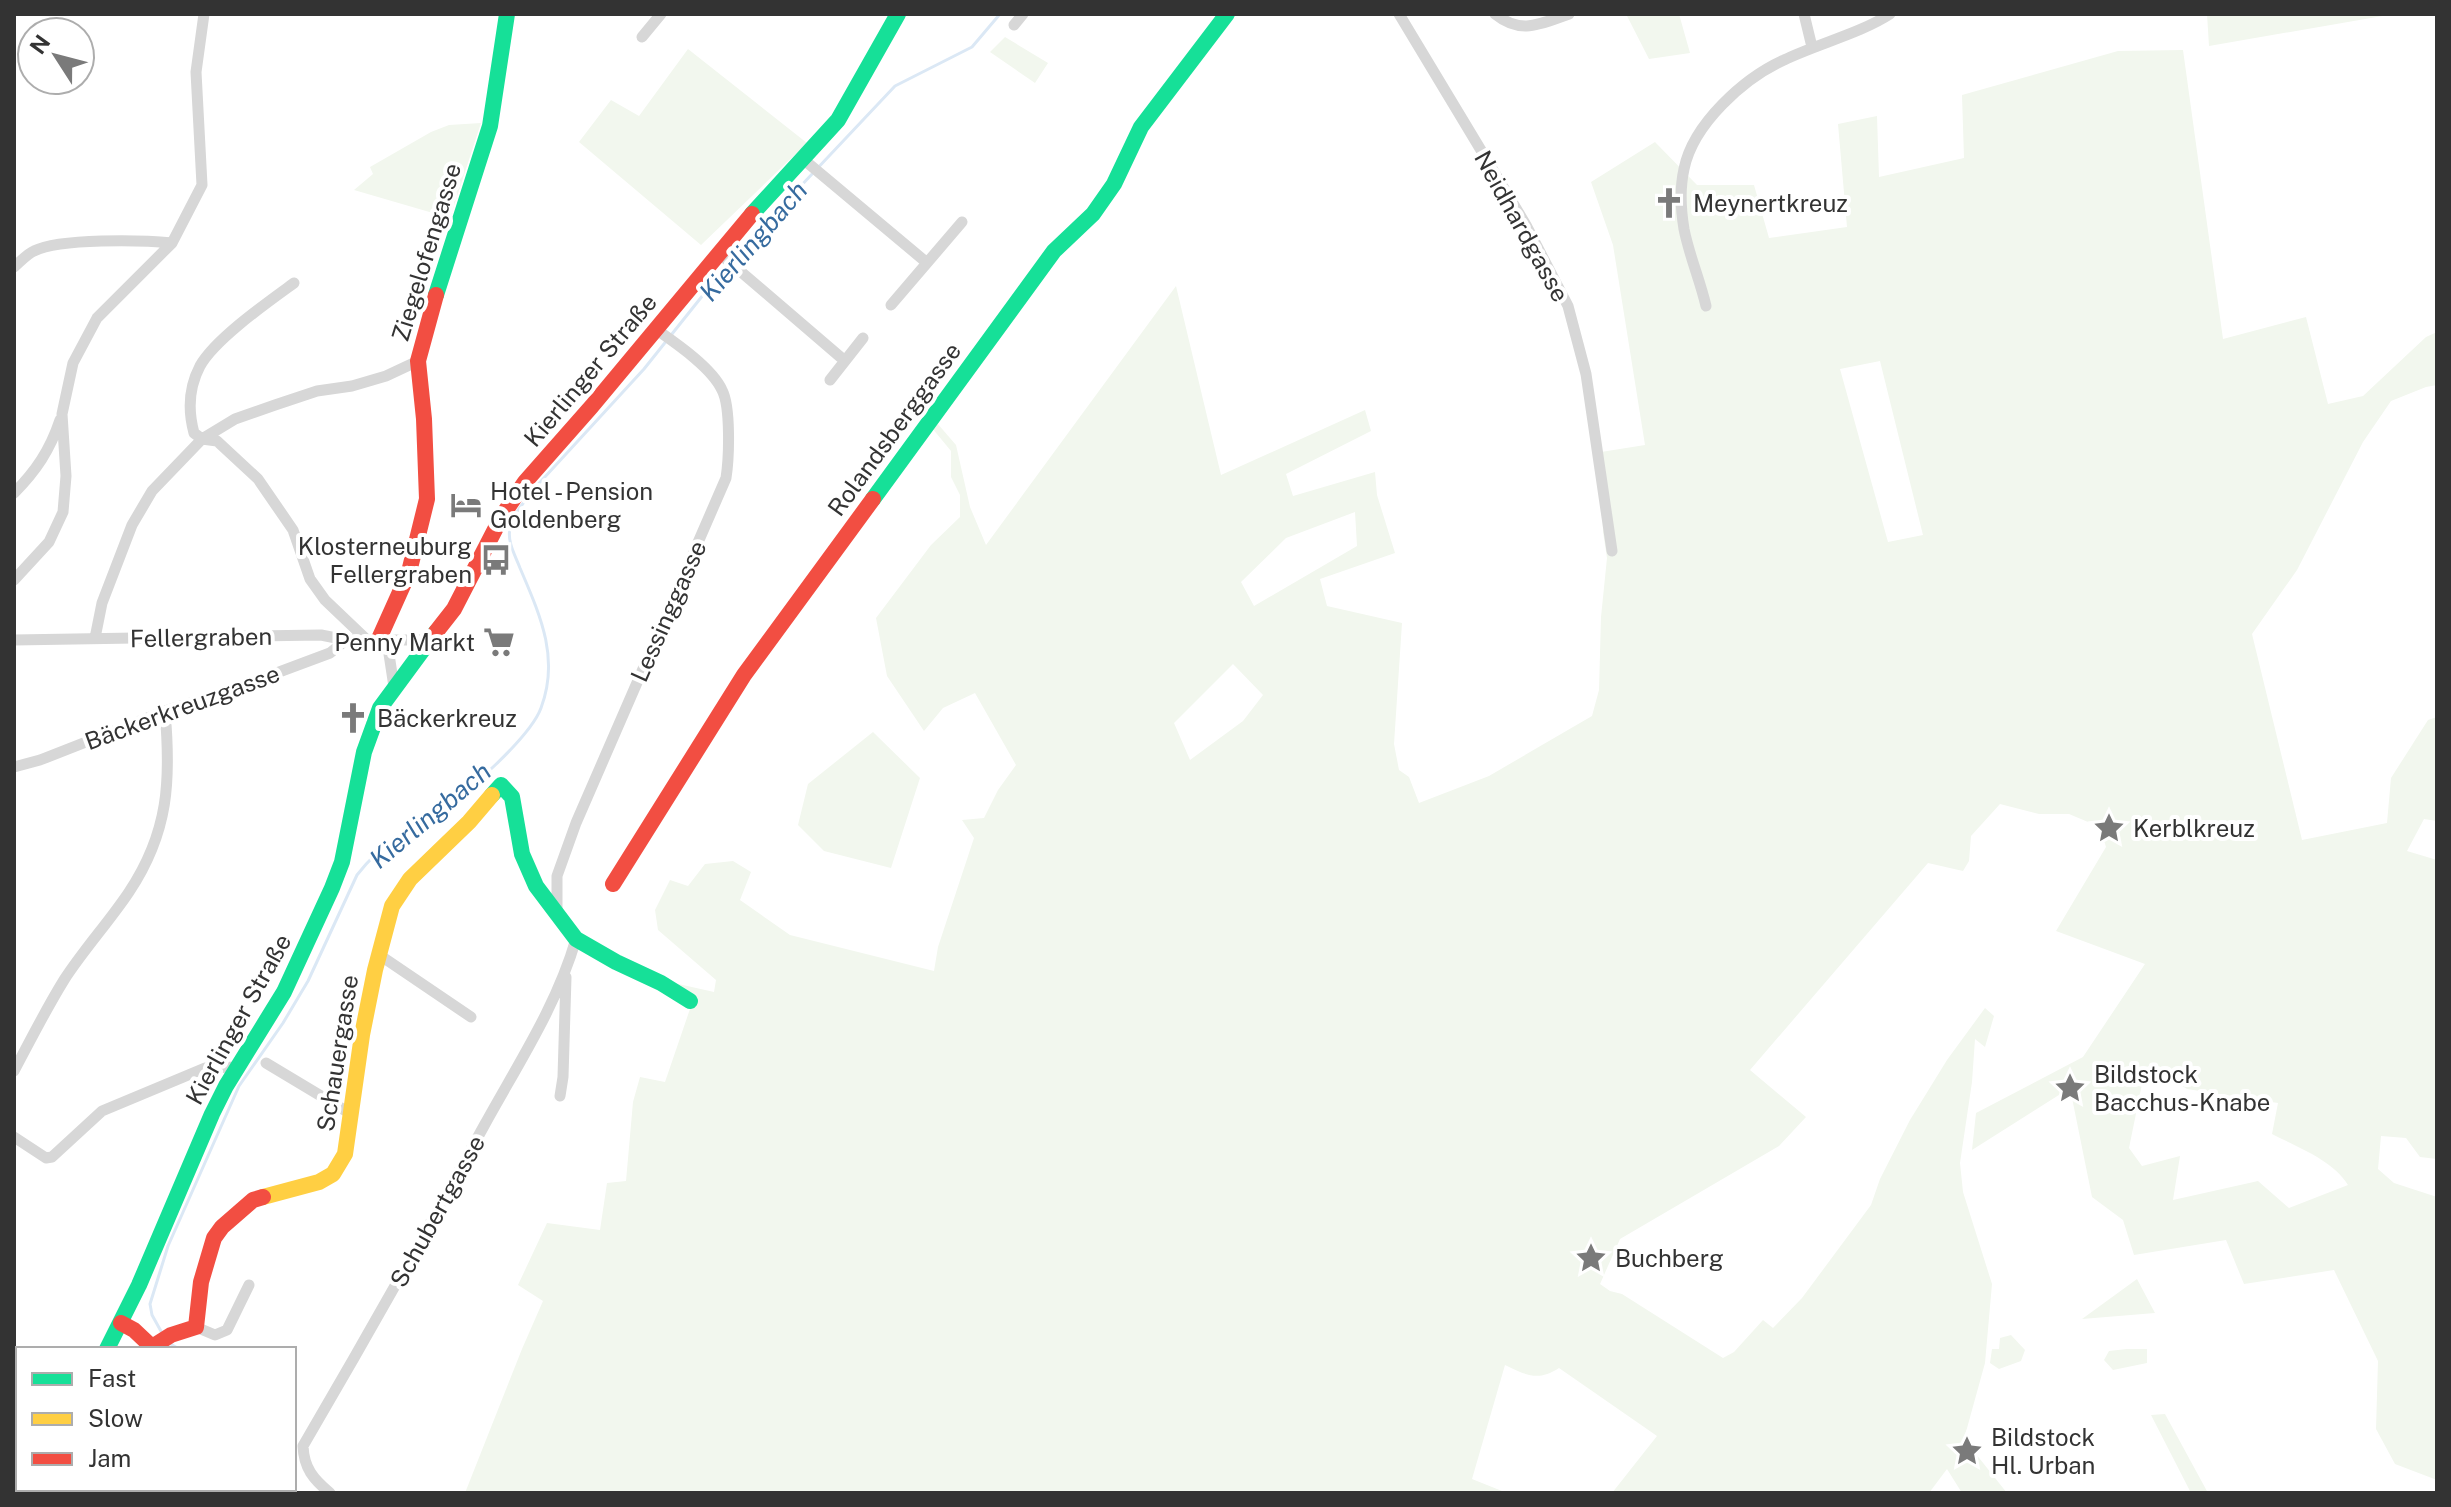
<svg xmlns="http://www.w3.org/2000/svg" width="2451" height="1507" font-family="'Public Sans',sans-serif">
<rect width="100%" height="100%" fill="#fff"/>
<!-- green -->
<path fill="#f2f7ee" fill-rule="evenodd" d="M 1626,14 L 1679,14 L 1690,53 L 1649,59 Z
M 2207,14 L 2394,14 L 2209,46 Z
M 1005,37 L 1048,63 L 1035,83 L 990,52 Z
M 688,49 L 807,143 L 701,245 L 579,142 L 611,100 L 639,116 Z
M 2183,50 L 2223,339 L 2306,317 L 2328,404 L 2363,396 L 2426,337 L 2437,332 L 2437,385 L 2426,387 L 2391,401 L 2363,442 L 2297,570 L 2252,634 L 2302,840 L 2387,823 L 2391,778 L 2428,720 L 2437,717 L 2437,821 L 2424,819 L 2407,851 L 2437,860 L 2437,1159 L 2420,1157 L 2406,1138 L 2381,1136 L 2378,1169 L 2394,1183 L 2437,1197 L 2437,1480 L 2395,1464 L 2376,1429 L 2378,1361 L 2334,1270 L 2244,1284 L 2226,1240 L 2134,1255 L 2123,1220 L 2092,1197 L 2070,1088 L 1972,1150 L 1976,1113 L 2083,1057 L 2145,964 L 2056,931 L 2106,847 L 2100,827 L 2069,814 L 2039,814 L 2000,804 L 1971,836 L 1969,861 L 1963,871 L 1928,863 L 1750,1070 L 1806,1117 L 1779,1146 L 1620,1239 L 1600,1284 L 1610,1291 L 1622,1294 L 1723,1358 L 1734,1352 L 1763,1320 L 1773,1328 L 1802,1298 L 1871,1205 L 1880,1179 L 1910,1120 L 1947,1060 L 1985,1008 L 1994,1016 L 1985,1047 L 1975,1039 L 1972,1082 L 1960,1163 L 1963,1192 L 1992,1284 L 1985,1363 L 1964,1439 L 2007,1493 L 1962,1493 L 1947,1469 L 1929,1493 L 1612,1493 L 1657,1436 L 1559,1368 C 1538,1382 1526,1375 1505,1365 L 1472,1479 L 1507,1493 L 465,1493 L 522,1349 L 543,1301 L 518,1285 L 547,1223 L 600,1230 L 607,1183 L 626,1181 L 633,1102 L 640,1077 L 665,1082 L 691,1006 L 674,983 L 714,992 L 716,980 L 658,930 L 655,910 L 670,880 L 688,886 L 705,864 L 733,861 L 751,872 L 740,900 L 790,935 L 934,971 L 938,947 L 974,838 L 962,820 L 984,818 L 998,790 L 1016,765 L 975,693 L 943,708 L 924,731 L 887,676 L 876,618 L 931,545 L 960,517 L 960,495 L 951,477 L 951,451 L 932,428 L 937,423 L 956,445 L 970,507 L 986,545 L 1176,286 L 1221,475 L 1365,410 L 1371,431 L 1286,474 L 1293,496 L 1375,472 L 1377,495 L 1395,553 L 1320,579 L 1327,606 L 1402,623 L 1394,744 L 1399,770 L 1409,777 L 1419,803 L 1489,776 L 1592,716 L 1599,690 L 1601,617 L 1607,558 L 1603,532 L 1601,452 L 1645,445 L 1613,245 L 1591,182 L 1655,142 L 1697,185 L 1754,185 L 1769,238 L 1847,227 L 1838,124 L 1877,116 L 1879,177 L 1964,158 L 1962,95 L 2118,51 ZM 1880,361 L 1923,535 L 1888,542 L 1840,369 ZM 1355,512 L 1357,546 L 1254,606 L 1241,582 L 1286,538 ZM 1233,664 L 1263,695 L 1243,721 L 1190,760 L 1174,723 ZM 2164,1074 L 2187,1089 L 2278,1103 L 2272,1134 C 2297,1147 2333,1160 2348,1185 L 2289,1208 L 2258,1181 L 2173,1200 L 2180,1156 L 2142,1166 L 2129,1148 L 2142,1084 Z
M 481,123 L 450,218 L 354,190 L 373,174 L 370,167 L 431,132 L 449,125 Z
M 873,732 L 920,778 L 891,868 L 824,851 L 798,825 L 808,784 Z
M 2137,1279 L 2155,1313 L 2082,1319 Z
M 2011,1335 L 2025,1350 L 2021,1361 L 1999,1369 L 1990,1363 L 1992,1349 L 1999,1349 L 2000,1338 Z
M 2127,1349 L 2147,1349 L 2147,1363 L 2113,1370 L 2104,1360 L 2109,1351 Z
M 2165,1414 L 2208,1493 L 2191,1493 L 2151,1415 Z
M 41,1489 L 206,1489 L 204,1493 L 40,1493 Z"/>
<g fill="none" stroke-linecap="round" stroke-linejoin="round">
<!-- stream -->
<path stroke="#dbe8f5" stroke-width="3" d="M 732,259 L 895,86 L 972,47 L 1000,14
M 162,1333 L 152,1315 L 150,1304 L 168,1246 L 239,1086 L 283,1023 L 308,981 L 357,875 C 368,861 382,847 397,837 C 410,828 426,822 439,813 C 466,793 530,738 541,708 C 560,658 540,615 520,568 C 515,555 507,542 510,528 C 513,514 524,503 532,491 L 644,369 L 727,265
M 169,1343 L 179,1349
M 216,1493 L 219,1489"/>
<!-- street -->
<path stroke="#d7d7d7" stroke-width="11" d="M 1399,14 L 1526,225 L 1568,306 L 1586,374 L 1612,551
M 1495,14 C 1521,35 1540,24 1569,14
M 1804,14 L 1812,47
M 1014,25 L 1023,14
M 642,37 L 661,14
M 803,159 L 926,262
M 719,253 L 845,361
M 14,267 C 20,262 27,254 34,251 C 60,238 142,240 172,243
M 294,283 C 268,302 215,339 200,366 C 189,387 188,411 194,433 L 202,439 L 217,441 L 258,479 L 293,530 L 310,579 L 325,600 L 367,640
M 891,305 L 962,222
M 1706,306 C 1700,280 1689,255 1684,229 C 1681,211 1680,187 1684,169 C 1693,124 1744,78 1784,60 C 1817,44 1861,33 1890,14
M 830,380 L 863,338
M 14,493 C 36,471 50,450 60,420
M 14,580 L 49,542 L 63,512 L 66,476 L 62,414 L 73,363 L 97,318 L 172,243 L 202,185 L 196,72 L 204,14
M 95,638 L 102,603 L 132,525 L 152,491 L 202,439 L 235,419 L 275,405 L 317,391 L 352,386 L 386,376 L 418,361
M 14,640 L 321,635 L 346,640 L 430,640
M 387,641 L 394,687
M 14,767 L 40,760 L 165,711 L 228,691 L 330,653 L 346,640
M 557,912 L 557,876 L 576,823 L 726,478 C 729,459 731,407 722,390 C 712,368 677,344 657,330
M 378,954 L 471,1017
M 266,1063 L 351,1114
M 14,1071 C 30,1041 46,1009 64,980 C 84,949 109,922 129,892 C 169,832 171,780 165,711
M 560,1096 L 563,1077 L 566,977
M 14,1137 L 46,1158 L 52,1157 L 102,1111 L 205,1068 L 237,1067
M 196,1327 L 215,1335 L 227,1330 L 249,1285
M 14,1437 L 18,1438
M 330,1493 C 313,1479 304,1468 303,1446 C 365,1340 426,1232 485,1124 C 518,1064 557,1005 576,939"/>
<!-- fast -->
<path stroke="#16e098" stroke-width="16" d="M 752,214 L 838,120 L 898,14
M 436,295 L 490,126 L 507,14
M 873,499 L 1054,251 L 1093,214 L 1114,184 L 1141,127 L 1227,14
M 492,795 L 501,785 L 512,797 L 522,854 L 536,886 L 576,939 L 616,962 L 661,983 L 690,1001
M 107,1349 L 139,1285 L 212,1114 L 226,1086 L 284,992 L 332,888 L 342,862 L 364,752 L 380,708 L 436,632"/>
<!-- slow -->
<path stroke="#ffcf43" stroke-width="16" d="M 263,1197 L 319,1182 L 333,1174 L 345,1154 L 362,1035 L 375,970 L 392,906 L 410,879 L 469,822 L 492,795
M 24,1493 L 26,1489"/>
<!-- jam -->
<path stroke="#f24e42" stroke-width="16" d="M 436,632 L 454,609 L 502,516 L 525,482 L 592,406 L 752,214
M 378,641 L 409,572 L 427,499 L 424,419 L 418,361 L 436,295
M 613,884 L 744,675 L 873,499
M 121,1323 L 134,1330 L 152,1347 L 171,1335 L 196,1327 L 201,1282 L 214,1238 L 222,1227 L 253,1200 L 263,1197"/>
</g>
<!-- icons -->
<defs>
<symbol id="church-bare" viewBox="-9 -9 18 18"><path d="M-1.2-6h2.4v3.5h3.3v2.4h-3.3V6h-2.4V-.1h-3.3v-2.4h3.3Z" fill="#7a7a7a" stroke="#fff" stroke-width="2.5" paint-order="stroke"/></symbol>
<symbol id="hotel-bare" viewBox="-9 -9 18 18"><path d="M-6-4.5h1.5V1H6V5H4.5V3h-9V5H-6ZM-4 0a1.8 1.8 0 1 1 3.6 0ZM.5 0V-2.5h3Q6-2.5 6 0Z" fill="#7a7a7a" stroke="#fff" stroke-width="2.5" paint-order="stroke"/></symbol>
<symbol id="bus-bare" viewBox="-9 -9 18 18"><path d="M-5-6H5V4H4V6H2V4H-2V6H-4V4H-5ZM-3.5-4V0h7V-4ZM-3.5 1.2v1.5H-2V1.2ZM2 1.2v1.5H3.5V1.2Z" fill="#7a7a7a" stroke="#fff" stroke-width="2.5" paint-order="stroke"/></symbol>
<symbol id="supermarket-bare" viewBox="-9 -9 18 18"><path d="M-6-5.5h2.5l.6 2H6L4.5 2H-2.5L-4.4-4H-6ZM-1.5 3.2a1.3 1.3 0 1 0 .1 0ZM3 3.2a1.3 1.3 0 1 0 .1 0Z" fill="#7a7a7a" stroke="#fff" stroke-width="2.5" paint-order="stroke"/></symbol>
<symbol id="sight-bare" viewBox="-9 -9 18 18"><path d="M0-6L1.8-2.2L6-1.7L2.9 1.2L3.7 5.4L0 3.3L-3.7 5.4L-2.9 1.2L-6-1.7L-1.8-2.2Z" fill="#7a7a7a" stroke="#fff" stroke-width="2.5" paint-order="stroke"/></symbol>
</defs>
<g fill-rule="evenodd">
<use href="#church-bare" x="1647" y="181" width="44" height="44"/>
<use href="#hotel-bare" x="444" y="483" width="44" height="44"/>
<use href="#bus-bare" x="474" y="538" width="44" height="44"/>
<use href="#supermarket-bare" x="477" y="620" width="44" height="44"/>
<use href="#church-bare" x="331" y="696" width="44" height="44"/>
<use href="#sight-bare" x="2087" y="806" width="44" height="44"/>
<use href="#sight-bare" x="2048" y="1066" width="44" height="44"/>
<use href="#sight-bare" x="1569" y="1236" width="44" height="44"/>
<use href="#sight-bare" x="1945" y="1429" width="44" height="44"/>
</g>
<g text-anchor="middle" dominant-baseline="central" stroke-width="8" stroke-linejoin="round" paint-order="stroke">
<!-- poi labels -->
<g font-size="24" fill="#333" stroke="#fff" text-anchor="start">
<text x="1693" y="203">Meynertkreuz</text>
<text x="490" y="491">Hotel - Pension<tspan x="490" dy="28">Goldenberg</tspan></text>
<text x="472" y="546" text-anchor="end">Klosterneuburg<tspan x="472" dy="28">Fellergraben</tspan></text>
<text x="475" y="642" text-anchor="end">Penny Markt</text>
<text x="377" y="718">Bäckerkreuz</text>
<text x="2133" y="828">Kerblkreuz</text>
<text x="2094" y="1074">Bildstock<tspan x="2094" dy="28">Bacchus-Knabe</tspan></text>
<text x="1615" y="1258">Buchberg</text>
<text x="1991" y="1437">Bildstock<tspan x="1991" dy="28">Hl. Urban</tspan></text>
</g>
<!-- street labels -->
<g font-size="24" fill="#333" stroke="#fff">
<text transform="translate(1522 226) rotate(61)">Neidhardgasse</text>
<text transform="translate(426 252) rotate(-73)">Ziegelofengasse</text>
<text transform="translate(590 370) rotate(-50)">Kierlinger Straße</text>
<text transform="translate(894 429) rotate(-54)">Rolandsberggasse</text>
<text transform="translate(668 611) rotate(-66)">Lessinggasse</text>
<text transform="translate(201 637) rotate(-1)">Fellergraben</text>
<text transform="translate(182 707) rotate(-20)">Bäckerkreuzgasse</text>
<text transform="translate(238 1019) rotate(-61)">Kierlinger Straße</text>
<text transform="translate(337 1053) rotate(-81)">Schauergasse</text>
<text transform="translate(437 1211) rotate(-61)">Schubertgasse</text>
</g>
<!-- water labels -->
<g font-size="26" font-style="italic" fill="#366b9f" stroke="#fff">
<text transform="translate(753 241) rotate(-49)">Kierlingbach</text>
<text transform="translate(430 815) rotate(-40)">Kierlingbach</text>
</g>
</g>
<!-- border -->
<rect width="2451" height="1507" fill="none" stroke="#333333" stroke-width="32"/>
<!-- legend -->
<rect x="16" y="1347" width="280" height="144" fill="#ffffff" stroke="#adadad" stroke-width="2"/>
<rect x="32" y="1373" width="40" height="12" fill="#16e098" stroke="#adadad" stroke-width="2"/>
<text x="88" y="1387" font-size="24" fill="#333333">Fast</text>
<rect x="32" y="1413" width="40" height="12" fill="#ffcf43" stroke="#adadad" stroke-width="2"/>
<text x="88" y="1427" font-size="24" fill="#333333">Slow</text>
<rect x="32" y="1453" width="40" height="12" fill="#f24e42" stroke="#adadad" stroke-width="2"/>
<text x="88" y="1467" font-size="24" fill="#333333">Jam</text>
<!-- north arrow -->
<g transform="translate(56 56) rotate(306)"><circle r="38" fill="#ffffff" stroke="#adadad" stroke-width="2"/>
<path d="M0-6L14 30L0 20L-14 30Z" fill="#7a7a7a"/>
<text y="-12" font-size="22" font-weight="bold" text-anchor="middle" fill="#333333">N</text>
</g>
</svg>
